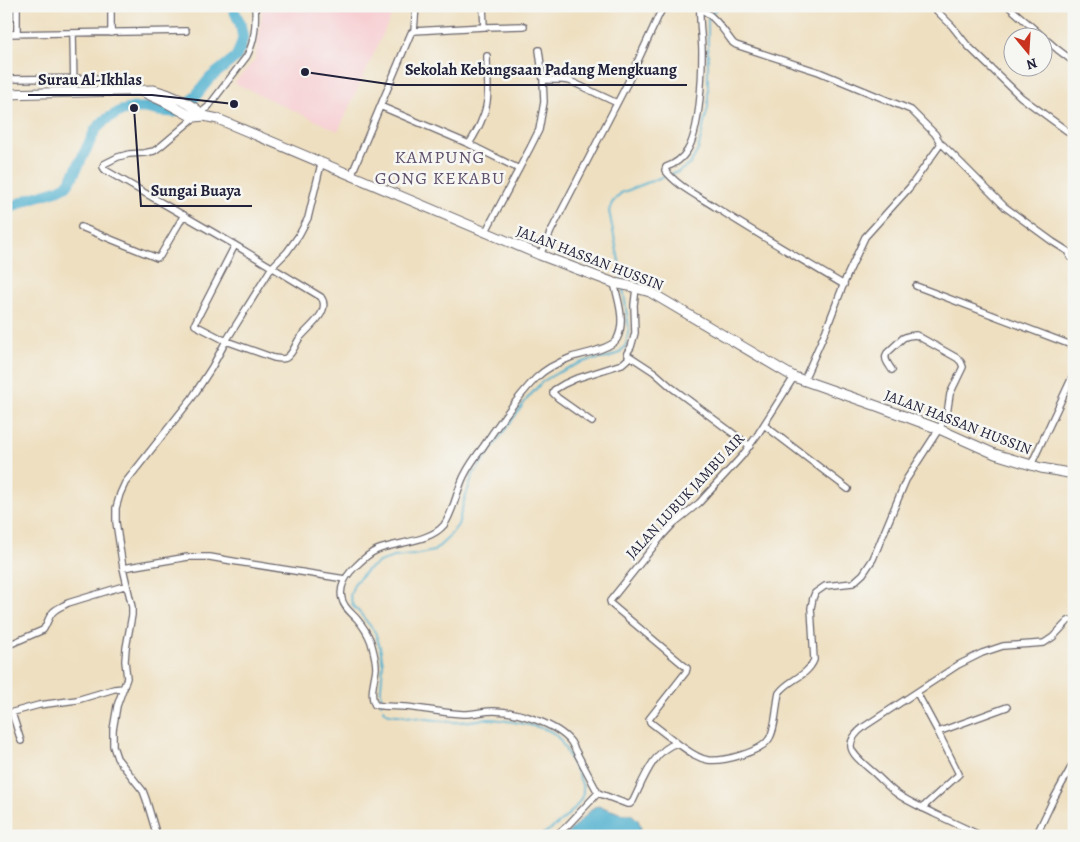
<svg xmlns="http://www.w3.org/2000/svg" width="1080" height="842" font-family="Alegreya,serif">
<rect width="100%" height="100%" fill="#f6f6f2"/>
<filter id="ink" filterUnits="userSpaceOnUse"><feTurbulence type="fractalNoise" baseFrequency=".02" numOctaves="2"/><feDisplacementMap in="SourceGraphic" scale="10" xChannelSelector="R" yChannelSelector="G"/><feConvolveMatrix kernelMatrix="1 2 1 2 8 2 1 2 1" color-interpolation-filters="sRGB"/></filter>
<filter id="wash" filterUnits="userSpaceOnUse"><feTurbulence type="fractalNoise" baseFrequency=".0096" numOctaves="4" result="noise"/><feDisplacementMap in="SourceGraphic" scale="20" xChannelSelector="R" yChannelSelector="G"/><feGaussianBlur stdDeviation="1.12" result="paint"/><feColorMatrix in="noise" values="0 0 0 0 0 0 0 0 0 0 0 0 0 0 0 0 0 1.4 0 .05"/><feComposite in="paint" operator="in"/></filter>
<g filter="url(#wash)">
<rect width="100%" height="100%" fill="#eedfc0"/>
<!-- built -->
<path fill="#f7cfd3" d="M 261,6 L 396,6 L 338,131 L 234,83 L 255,60 L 262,14 Z"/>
<!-- water -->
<path fill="#50b0cf" stroke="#396985" d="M 599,806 L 623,814 L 631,814 L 638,820 L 641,828 L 638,836 L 565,836 L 594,807 Z"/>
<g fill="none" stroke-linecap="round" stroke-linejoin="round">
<!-- stream -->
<path stroke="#50b0cf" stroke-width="2" d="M 671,174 L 678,172 L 690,164 L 698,150 L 708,107 L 708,20 L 709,16 L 720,6
M 622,281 L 620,266 L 609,211 L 612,203 L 621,193 L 667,175
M 381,704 L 381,687 L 383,664 L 380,647 L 375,632 L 360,613 L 353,606 L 350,596 L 354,584 L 367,570 L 379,562 L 394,557 L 414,555 L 434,551 L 448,538 L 458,525 L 464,501 L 473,475 L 527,399 L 542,382 L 557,373 L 580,363 L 590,360 L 608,358 L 619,353 L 626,345 L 629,329 L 623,288
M 383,709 L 384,711 L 389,714 L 451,722 C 463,723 474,720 486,719 C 497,718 539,726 550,731 C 560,736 565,749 570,759 C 574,767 583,781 583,790 C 584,806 552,830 539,836"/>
<!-- river -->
<path stroke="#50b0cf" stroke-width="11" d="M 6,211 L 14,206 L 29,199 L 58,190 L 66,186 L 72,178 L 96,129 L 105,120 L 121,111 L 134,108 L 146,108 L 160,111 L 174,112 L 186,108 L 210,78 L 236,57 L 240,48 L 243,38 L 240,23 L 232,6"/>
</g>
</g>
<g filter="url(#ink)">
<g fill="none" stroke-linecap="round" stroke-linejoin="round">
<defs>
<path id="street" d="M 17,6 L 17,34
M 111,6 L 111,33
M 483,6 L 484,27
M 700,6 C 699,22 702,37 702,52 C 702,77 700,131 687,151 C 682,159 675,164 666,167 L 665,170 C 677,186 698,196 715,207 C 757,234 801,259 844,285
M 932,6 L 952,26 L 967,45 L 1021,97 L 1074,136
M 1008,6 L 1057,49 L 1074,62
M 700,9 C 714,15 724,31 733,43 L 736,45 L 819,72 L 911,110 L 935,134 L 941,144
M 414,31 L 484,27 L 524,26
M 73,33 L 74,93
M 6,34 L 186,31
M 6,79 L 126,78
M 543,80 L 563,80 L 570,81 L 617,103
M 380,106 L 469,144 L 519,169
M 469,144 C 474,136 479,128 482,119 C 491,100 487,77 487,56
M 351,176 L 411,33 L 414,31 L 416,6
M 81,227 L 157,258 L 160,256 L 184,215
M 485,233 L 530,148 L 539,130 L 544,102 L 543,80 L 539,50
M 235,245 L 195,323 L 195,325 L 226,341 L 274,358 C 278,358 282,360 286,358 C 293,354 295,345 299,339 C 307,328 332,312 321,297 L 235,245 L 105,170 L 103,167 L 104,164 L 118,157 L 129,154 L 144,153 L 154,151 L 161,146 L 194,118 L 208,107 L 247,56 C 255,40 256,25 255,6
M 540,255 L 551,231 L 628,82 L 659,15 L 664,6
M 614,283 C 618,300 626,322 617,339 C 611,349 583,354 572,357 C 559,362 545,369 536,378 C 516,399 499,423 483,447 C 476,456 469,466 464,476 C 457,490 453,513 444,525 C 430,542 397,542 377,550 C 367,554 359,563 351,571 C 345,578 339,588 342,599 C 344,608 351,612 357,619 C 363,626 368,634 371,642 C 373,650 376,659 376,668 C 375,679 369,695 375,705 C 385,707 395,706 406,707 C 425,709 444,713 463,714 C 474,714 484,711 494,711 C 517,711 557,724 571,742 L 598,793 L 627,804 L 630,804 L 633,801 C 643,781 653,750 677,743 C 686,749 696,758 708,760 C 723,762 761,752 769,739 C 776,729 776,705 779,693 C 789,679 807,677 814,660 L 811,608 L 813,598 L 815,593 L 825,586 L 853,583 L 863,574 L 873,559 L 906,480 L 939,429 L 947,414 L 950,394 L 963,367 L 961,362 L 957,358 L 916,335 L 908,336 L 903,338 L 887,353 C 883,359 889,365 892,370
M 916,286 L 1074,346
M 636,288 L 634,305 L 635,333 L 631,347 L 627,353 L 628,355 L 654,372 L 671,387 L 750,446
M 804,380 L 826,330 L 846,278 L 865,237 L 910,187 L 940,145 L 943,145 L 1005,207 L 1053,242 L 1069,252 L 1070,257 L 1074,259
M 592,422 L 558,398 L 553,393 L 554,390 L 564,384 L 575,379 L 622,364 L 630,357
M 764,425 L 848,489
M 1031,465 L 1074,373
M 123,568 L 188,557 L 210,557 L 238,562 L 345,579
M 6,646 L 43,630 C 47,625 48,617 53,612 C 57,608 63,606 68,603 L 127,585
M 917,693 L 938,732 L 959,774 L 957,776 L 922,808
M 12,713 L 21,741
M 6,714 L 39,705 L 77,700 L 114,689 L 124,688
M 938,732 L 1007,707
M 677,743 L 650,722 L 649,719 L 686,672 L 687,668 L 611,604 L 610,601 L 662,536 L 674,523 L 699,503 L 742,456 L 758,434 L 794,377
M 157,836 L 146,799 L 143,791 L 117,758 L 113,746 L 113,730 L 117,706 L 127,678 L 125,661 L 126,648 L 132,615 L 132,607 L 123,568 L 116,522 L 116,508 L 120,494 L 125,483 L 192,398 L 212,367 L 226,341 L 272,267 L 287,252 L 299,235 L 308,218 L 321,164
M 555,836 L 568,825 L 598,793
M 982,836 C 967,829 952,822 937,815 C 923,808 908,802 896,793 C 888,787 881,779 873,772 C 855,756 838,746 865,726 L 958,665 L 982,653 L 1003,646 L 1032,644 L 1044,643 L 1053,637 L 1068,621 L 1074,619
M 1036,836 L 1053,800 L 1074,762"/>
<path id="secondary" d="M 141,91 L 167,103 L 189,115 L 195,117 L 204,116 L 218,119 L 540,255 L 614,283 L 629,286 L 650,292 L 794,377 L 877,406 L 939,429 L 995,454 L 1041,468 L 1074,474
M 6,94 L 154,90 C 170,94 193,104 204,116"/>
</defs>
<!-- street casing -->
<use href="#street" stroke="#69646a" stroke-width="8"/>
<!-- secondary casing -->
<use href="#secondary" stroke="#69646a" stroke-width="11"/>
<!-- street -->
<use href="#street" stroke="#fff" stroke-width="5.5"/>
<!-- secondary -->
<use href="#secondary" stroke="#fff" stroke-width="9"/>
</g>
</g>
<g text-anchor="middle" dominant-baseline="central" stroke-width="5" stroke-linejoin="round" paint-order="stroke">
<!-- street labels -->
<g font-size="15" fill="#22223b" stroke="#f6f6f2">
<text transform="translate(590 258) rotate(21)">JALAN HASSAN HUSSIN</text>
<text transform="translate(958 422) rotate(21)">JALAN HASSAN HUSSIN</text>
<text transform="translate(685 496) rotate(-47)">JALAN LUBUK JAMBU AIR</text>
</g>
<!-- quarter labels -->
<g font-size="18" letter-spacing="1" fill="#60516c" stroke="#f6f6f2">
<text x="440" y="157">KAMPUNG<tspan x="440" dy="21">GONG KEKABU</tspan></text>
</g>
</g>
<!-- callouts -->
<path fill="none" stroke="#22223b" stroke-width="2" d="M305 72L395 85H687M234 104L152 95H28M134 108L141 206H252"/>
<g fill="#22223b" stroke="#f6f6f2" stroke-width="2">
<circle cx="305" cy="72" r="5"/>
<circle cx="234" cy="104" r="5"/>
<circle cx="134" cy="108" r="5"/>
</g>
<g font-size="16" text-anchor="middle" font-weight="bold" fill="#22223b" stroke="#f6f6f2" stroke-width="5" stroke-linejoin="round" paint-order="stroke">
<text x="541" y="75">Sekolah Kebangsaan Padang Mengkuang</text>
<text x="90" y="85">Surau Al-Ikhlas</text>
<text x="196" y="196">Sungai Buaya</text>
</g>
<!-- margin -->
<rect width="1080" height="842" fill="none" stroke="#f6f6f2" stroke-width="25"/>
<!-- north arrow -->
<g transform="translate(1028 52) rotate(162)"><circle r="24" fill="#f6f6f2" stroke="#a1a1a9"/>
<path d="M0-4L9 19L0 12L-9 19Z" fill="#c8321e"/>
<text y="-8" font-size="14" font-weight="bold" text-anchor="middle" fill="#22223b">N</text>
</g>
</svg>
